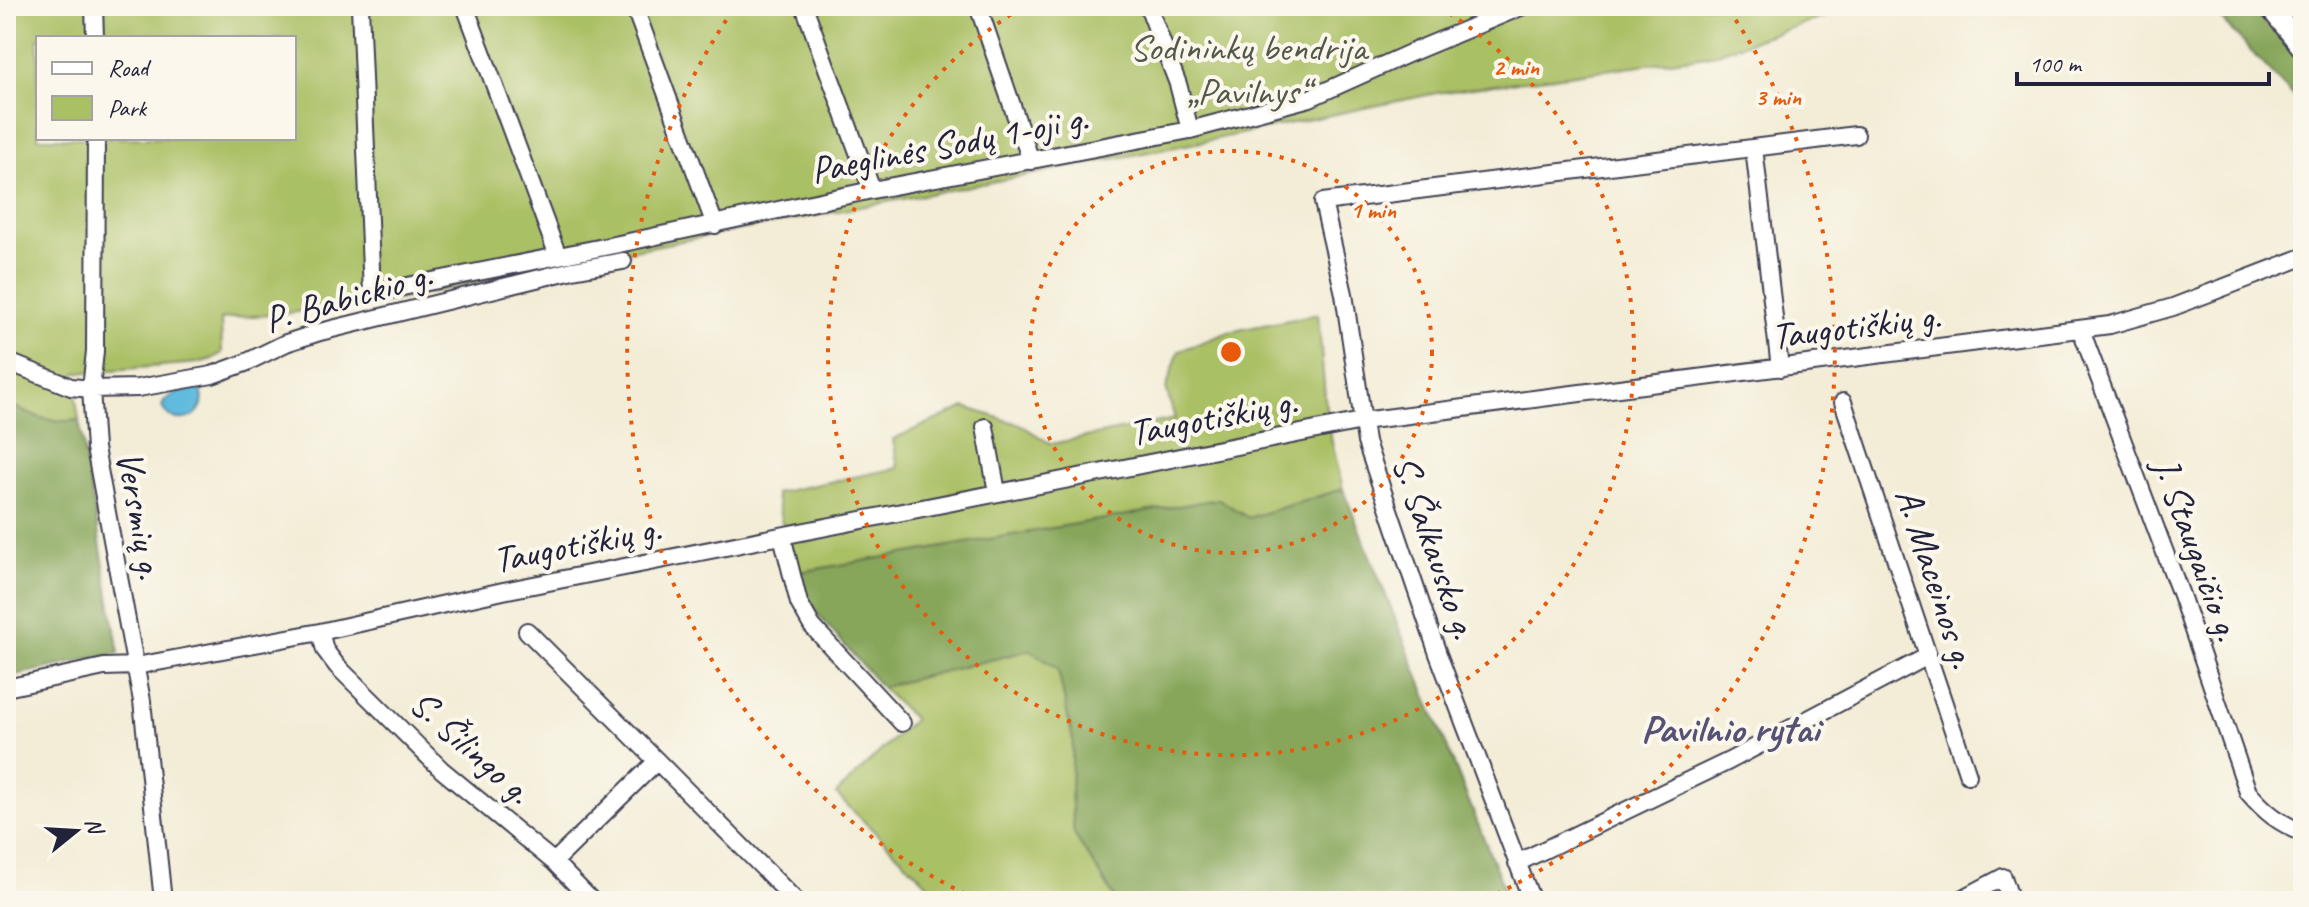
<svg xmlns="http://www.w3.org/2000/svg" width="2309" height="907" font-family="Caveat,sans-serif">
<rect width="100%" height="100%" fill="#fbf7ec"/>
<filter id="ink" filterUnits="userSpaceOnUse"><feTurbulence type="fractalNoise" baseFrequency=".0125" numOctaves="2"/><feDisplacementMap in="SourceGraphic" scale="16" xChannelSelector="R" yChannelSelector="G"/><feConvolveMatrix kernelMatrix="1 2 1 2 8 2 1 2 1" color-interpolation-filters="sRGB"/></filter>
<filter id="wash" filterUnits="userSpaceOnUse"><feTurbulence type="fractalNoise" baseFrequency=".006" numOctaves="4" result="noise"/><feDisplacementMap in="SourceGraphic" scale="32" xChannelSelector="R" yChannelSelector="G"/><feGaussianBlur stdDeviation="1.8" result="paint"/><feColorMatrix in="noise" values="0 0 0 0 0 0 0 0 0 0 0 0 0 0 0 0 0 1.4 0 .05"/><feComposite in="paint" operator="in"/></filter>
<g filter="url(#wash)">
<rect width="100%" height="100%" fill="#f3edd7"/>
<!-- green -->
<path fill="#aac065" stroke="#667150" stroke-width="2" fill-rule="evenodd" d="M 6,6 L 1856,6 L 1707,56 L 1437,93 L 1201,142 L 545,267 L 374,305 L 221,319 L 222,353 L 212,359 L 198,363 L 76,373 L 73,378 L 79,420 C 49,424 32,416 6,403 ZM 38,38 L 294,38 L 294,138 L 38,138 Z
M 1318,314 L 1327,421 L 1343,489 L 1248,518 L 1219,499 L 794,573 L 775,493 L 898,468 L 893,439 L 965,407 L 1021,425 L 1051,444 L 1175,419 L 1166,388 L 1179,351 L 1229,332 Z
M 1030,650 L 1058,669 L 1073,740 L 1071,791 L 1074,834 L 1117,901 L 945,901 L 836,794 L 914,719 L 881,687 Z"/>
<!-- forest -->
<path fill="#87a65a" stroke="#54644a" stroke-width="2" d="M 2216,6 L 2255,6 L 2303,67 L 2303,106 L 2216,14 Z
M 2282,6 L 2303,6 L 2303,32 Z
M 6,403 C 32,416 49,424 79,420 L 119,653 L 6,677 Z
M 1343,489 L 1509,901 L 1117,901 L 1074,834 L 1071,791 L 1073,740 L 1058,669 L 1030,650 L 881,687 L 818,615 L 794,573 L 1219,499 L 1248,518 Z"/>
<!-- water -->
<path fill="#61bbde" stroke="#426e8c" stroke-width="2" d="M 194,388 L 201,390 C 211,417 174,431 162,407 C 165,394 182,392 194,388 Z"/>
</g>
<g filter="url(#ink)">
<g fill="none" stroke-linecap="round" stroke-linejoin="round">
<defs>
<path id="minor" d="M 94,6 L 95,38
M 360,6 L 372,293 L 619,244 L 872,190 L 1190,130 L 1310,98 L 1410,53 L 1523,6
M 465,6 L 558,256
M 634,6 L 715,225
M 804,6 L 872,190
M 978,6 L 1031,161
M 1148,6 L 1178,84 L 1190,130
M 96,138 L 95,351 L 91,389 L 95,448 L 142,701 L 163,901
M 1754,148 L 1780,368
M 2081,330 L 2181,595 L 2248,792 C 2266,813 2278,822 2303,833
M 6,361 L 71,387 L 91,389 L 138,388 L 212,375 L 245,363 L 286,343 L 320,332 L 573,270 L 623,261
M 1843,402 L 1968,775
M 985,427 L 997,492
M 782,536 L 799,603 L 812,626 L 902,723
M 527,631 L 657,761
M 320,632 L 325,650 L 337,666 L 442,770 L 554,862 L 592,901
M 6,688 L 104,667 L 136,666 L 320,632 L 503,591 L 1362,421 L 2110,325 L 2173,307 L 2303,257
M 554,862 L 657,761 L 796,901
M 1517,863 L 1729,761 L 1928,656
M 1532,901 L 1438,654 L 1366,442 L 1344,294 L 1323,202 L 1856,135
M 1958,901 L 2003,877 L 2011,901"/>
<path id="tertiary" d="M 2269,6 L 2303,48"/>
</defs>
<!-- minor casing -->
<use href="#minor" stroke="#414052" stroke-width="20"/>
<!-- tertiary casing -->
<use href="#tertiary" stroke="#414052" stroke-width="24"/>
<!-- minor -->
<use href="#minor" stroke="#fff" stroke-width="16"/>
<!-- tertiary -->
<use href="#tertiary" stroke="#fff" stroke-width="20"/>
</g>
</g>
<!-- distance rings -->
<g fill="none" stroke="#e8590c" stroke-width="4" stroke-dasharray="4 8">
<circle cx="1231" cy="352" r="201"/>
<path d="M1439 7A403 403 0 1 1 1023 7"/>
<path d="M976 899A604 604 0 0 1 733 10M1729 10A604 604 0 0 1 1486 899"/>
</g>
<g text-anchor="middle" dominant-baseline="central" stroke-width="8" stroke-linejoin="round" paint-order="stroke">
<!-- park labels -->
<g font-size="38" fill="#52594a" stroke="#fbf7ec">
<text x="1248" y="47">Sodininkų bendrija<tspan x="1248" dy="44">„Pavilnys“</tspan></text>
</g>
<!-- street labels -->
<g font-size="38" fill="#22223b" stroke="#fbf7ec">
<text transform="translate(949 144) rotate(-11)">Paeglinės Sodų 1-oji g.</text>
<text transform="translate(348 297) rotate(-16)">P. Babickio g.</text>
<text transform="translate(1856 326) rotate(-7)">Taugotiškių g.</text>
<text transform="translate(1213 417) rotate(-11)">Taugotiškių g.</text>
<text transform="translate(140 515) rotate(80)">Versmių g.</text>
<text transform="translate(577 544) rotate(-11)">Taugotiškių g.</text>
<text transform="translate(1435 547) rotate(71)">S. Šalkausko g.</text>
<text transform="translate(2197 549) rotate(70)">J. Staugaičio g.</text>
<text transform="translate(1936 578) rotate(72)">A. Maceinos g.</text>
<text transform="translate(471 747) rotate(42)">S. Šilingo g.</text>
</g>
<!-- neighbourhood labels -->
<g font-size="40" font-weight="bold" fill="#555275" stroke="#fbf7ec">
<text x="1730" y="729">Pavilnio rytai</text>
</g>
</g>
<circle cx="1231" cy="352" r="12" fill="#e8590c" stroke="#fbf7ec" stroke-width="4"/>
<g font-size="24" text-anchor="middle" font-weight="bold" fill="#e8590c" stroke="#fbf7ec" stroke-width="8" stroke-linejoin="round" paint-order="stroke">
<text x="1516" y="75">2 min</text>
<text x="1778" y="105">3 min</text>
<text x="1373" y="218">1 min</text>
</g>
<!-- margin -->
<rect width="2309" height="907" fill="none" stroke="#fbf7ec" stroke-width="32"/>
<!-- legend -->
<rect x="36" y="36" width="260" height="104" fill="#fbf7ec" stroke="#a4a2a5" stroke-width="2"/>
<rect x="52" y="62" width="40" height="12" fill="#ffffff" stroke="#a4a2a5" stroke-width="2"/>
<text x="108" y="76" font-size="24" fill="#22223b">Road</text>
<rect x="52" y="96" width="40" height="24" fill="#aac065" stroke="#a4a2a5" stroke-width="2"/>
<text x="108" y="116" font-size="24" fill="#22223b">Park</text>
<!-- north arrow -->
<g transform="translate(76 831) rotate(72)" stroke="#fbf7ec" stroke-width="6" paint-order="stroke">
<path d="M0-6L14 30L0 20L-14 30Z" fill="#22223b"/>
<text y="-12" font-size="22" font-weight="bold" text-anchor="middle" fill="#22223b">N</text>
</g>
<!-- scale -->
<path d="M2017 72v12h252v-12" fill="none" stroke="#22223b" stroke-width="4"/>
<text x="2029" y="72" font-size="24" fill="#22223b" stroke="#fbf7ec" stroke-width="6" paint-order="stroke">100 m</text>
</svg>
